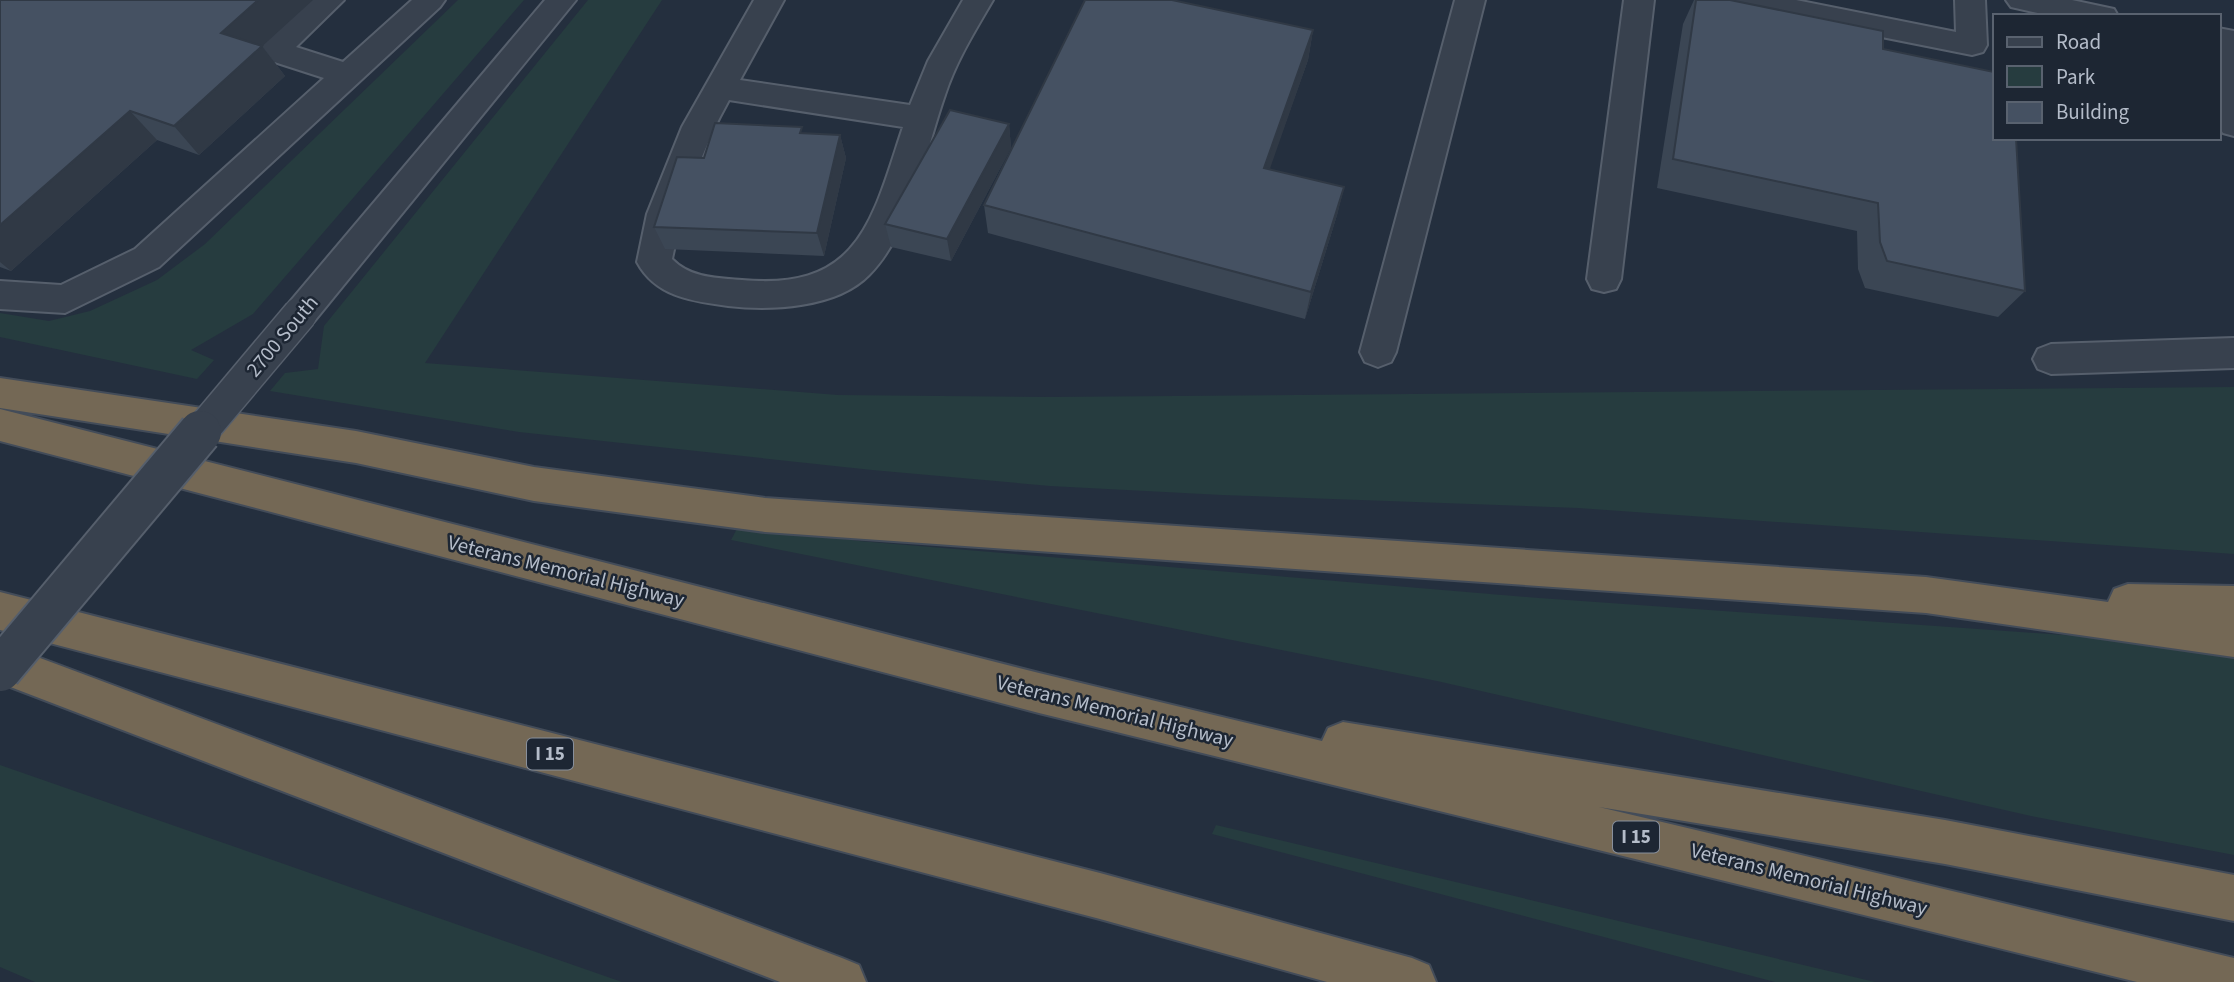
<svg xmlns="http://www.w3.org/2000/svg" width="2234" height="982" font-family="'Source Sans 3',sans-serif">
<rect width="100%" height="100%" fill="#242f3e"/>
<!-- green -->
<path fill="#263c3f" d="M 458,0 L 524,0 L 253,314 L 191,350 L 214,360 L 197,379 L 0,337 L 0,313 L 49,321 L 90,311 L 157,280 L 205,244 Z
M 588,0 L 662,0 L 425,363 L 838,395 L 1050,397 L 2234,387 L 2234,554 L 1578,508 L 1222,495 L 1050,486 L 872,470 L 519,432 L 270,391 L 285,373 L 318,369 L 324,326 Z
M 739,525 L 859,541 L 1539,598 L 2234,647 L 2234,855 L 2031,816 L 1437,681 L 731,540 Z
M 0,765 L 622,982 L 35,982 L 0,967 Z
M 1216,825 L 1875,982 L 1775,982 L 1212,834 Z"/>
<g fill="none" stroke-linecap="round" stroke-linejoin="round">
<defs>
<path id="minor" d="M 311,0 L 344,0 L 296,47 L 343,62 L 412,0 L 445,0 L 440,7 L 159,267 L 65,313 L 0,309 L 0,281 L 61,285 L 135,249 L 324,78 L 262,58 L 258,51 L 262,44 Z
M 545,0 L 576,0 L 312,324 L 300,328 L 288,324 L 282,314 L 288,304 Z
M 754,0 L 784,0 L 740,80 L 910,105 L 928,61 L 963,0 L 993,0 C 975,31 956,61 945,95 C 925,151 912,232 869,275 C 837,308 771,311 728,306 C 692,301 656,297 637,262 L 647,214 L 682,127 ZM 729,100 L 903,127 C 872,220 860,291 742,280 C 717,278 690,278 672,259 C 683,204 701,150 729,100 Z
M 1455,0 L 1485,0 L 1396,352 L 1391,362 L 1378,367 L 1365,362 L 1360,352 Z
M 1624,0 L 1654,0 L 1621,279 L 1616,289 L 1604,292 L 1592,289 L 1587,279 Z
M 1731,0 L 1796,0 L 1956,32 L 1955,0 L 1985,0 L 1987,45 L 1983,52 L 1972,55 L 1746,10 L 1736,7 Z
M 2006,0 L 2072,0 L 2114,9 L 2118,16 L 2051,16 L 2011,7 Z
M 2218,28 L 2234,31 L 2234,136 L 2223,133 L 2218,125 Z
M 2234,338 L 2234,368 L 2051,374 L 2038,369 L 2033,359 L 2038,349 L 2051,344 Z"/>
<path id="highway" d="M 0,378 L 356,431 L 534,467 L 765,498 L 1926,577 L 2108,602 L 2114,589 L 2128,584 L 2234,586 L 2234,657 L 1926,613 L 765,532 L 534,501 L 356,463 L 0,408 Z
M 0,409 L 1039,673 L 1322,741 L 1328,728 L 1343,722 L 1945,820 L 2234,875 L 2234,921 L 1945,864 L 1599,807 L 2234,958 L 2234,982 L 2137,982 L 1039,713 L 0,441 Z
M 0,592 L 1100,873 L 1412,958 L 1429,965 L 1436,982 L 1327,982 L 1100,919 L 0,630 Z
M 0,643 L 842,958 L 859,965 L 866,982 L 780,982 L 0,683 Z"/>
</defs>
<!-- minor casing -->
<use href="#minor" stroke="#565f6c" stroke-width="4"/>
<!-- highway casing -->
<use href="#highway" stroke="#434c59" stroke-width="4"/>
<!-- minor -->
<use href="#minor" fill="#38414e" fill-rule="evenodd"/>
<!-- highway -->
<use href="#highway" fill="#746855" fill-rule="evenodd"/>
<defs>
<path id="minor-bridge-far1" d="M 199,434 L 300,314"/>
<path id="minor-bridge" d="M 0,670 L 200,432"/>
</defs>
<!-- minor-bridge-far1 casing -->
<use href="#minor-bridge-far1" stroke="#565f6c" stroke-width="36" stroke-linecap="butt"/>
<!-- minor-bridge casing -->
<use href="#minor-bridge" stroke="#565f6c" stroke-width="46" stroke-linecap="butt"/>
<!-- minor-bridge-far1 -->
<use href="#minor-bridge-far1" stroke="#38414e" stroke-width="33"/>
<!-- minor-bridge -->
<use href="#minor-bridge" stroke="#38414e" stroke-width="42"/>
</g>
<!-- wall -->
<path fill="#3b4654" d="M 0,0 L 262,46 L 285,76 L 199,155 L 157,140 L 11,271 L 0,267 Z
M 1694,0 L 1730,0 L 1883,49 L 2025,291 L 1998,317 L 1865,288 L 1858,269 L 1857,231 L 1657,188 L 1683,24 Z
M 1313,30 L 1308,60 L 1269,169 L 1344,187 L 1337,215 L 1305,319 L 988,233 L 984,205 Z
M 1009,124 L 1011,148 L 951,261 L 891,247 L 885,224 Z
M 804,134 L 840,135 L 846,158 L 824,256 L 665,249 L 654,227 L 704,158 Z"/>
<!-- shaded-wall -->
<path fill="#303945" d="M 258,0 L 313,0 L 244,63 L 221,33 Z
M 1313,30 L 1308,60 L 1260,197 L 1264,168 Z
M 262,46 L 285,76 L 199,155 L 174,126 Z
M 130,111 L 157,140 L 11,271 L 0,262 L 0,225 Z
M 1009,124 L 1011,148 L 951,261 L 947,239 Z
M 840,135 L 846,158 L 824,256 L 817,233 Z
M 1344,187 L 1337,215 L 1305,319 L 1311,292 Z"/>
<!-- building -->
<path fill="#455162" stroke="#303945" stroke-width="2" d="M 0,0 L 258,0 L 221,33 L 262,46 L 174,126 L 130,111 L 0,225 Z
M 1085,0 L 1172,0 L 1313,30 L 1264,168 L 1344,187 L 1311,292 L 984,205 Z
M 1696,0 L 1730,0 L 1883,31 L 1883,49 L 1994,72 L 1994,138 L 2016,138 L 2025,291 L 1887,261 L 1880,242 L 1878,203 L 1673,159 Z
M 950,110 L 1009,124 L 947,239 L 885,224 Z
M 715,123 L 802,127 L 800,133 L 840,135 L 817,233 L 654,227 L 677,157 L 704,158 Z"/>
<g text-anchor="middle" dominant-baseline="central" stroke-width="5" stroke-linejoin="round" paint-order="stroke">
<!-- shield labels -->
<g fill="#1d2633" stroke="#878f9c" stroke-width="2">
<rect x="527" y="738.5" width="46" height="31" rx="5"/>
<rect x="1613" y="821.5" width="46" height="31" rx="5"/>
</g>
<g font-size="19" font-weight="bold" fill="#b4bcc9">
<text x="550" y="754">I 15</text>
<text x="1636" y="837">I 15</text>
</g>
<!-- street labels -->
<g font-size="21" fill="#b4bcc9" stroke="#1d2633">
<text transform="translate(282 336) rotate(-50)">2700 South</text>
<text transform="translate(566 571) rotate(14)">Veterans Memorial Highway</text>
<text transform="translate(1115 711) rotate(14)">Veterans Memorial Highway</text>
<text transform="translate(1809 879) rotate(14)">Veterans Memorial Highway</text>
</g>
</g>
<!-- legend -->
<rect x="1993" y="14" width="228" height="126" fill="#1d2633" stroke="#59626f" stroke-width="2"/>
<rect x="2007" y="37" width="35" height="10" fill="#38414e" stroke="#59626f" stroke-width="2"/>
<text x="2056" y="49" font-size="21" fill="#b4bcc9">Road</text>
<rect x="2007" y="66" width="35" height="21" fill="#263c3f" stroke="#59626f" stroke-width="2"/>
<text x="2056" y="84" font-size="21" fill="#b4bcc9">Park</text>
<rect x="2007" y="102" width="35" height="21" fill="#455162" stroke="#59626f" stroke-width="2"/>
<text x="2056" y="119" font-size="21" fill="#b4bcc9">Building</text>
</svg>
